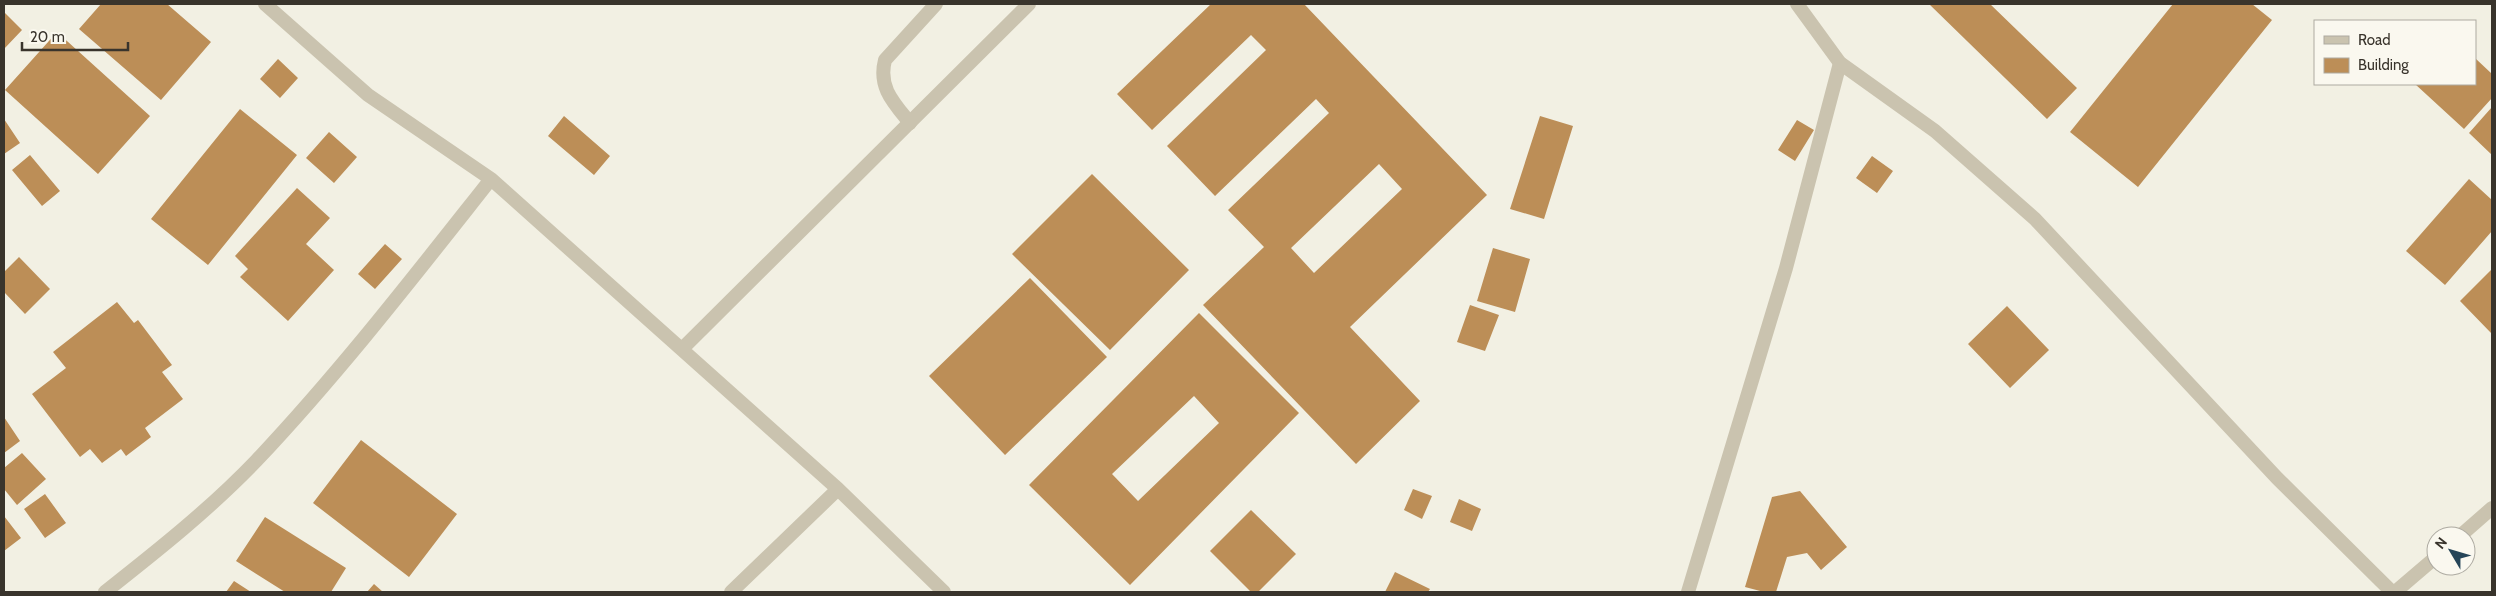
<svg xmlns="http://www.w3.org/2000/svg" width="2496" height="596" font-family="Cabin,sans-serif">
<rect width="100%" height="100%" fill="#f2f0e3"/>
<!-- building -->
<path fill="#bc8e57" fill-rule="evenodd" d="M 101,4 L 167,4 L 211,42 L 161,100 L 79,29 Z
M 1211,4 L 1304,4 L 1487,195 L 1350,327 L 1420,401 L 1356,464 L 1203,305 L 1264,247 L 1228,210 L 1329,113 L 1316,99 L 1215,196 L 1167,146 L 1266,50 L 1251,35 L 1152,130 L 1117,94 ZM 1379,164 L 1402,189 L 1314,273 L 1291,248 Z
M 1929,4 L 1990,4 L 2077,88 L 2047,119 Z
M 2173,4 L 2252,4 L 2272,20 L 2138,187 L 2070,132 Z
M 4,12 L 22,30 L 4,49 Z
M 57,32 L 150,116 L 98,174 L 5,90 Z
M 2475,58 L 2492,74 L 2492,98 L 2464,129 L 2415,84 L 2475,84 Z
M 278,59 L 298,78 L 280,98 L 260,79 Z
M 2492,107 L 2492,155 L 2469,133 Z
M 240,109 L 297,155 L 208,265 L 151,219 Z
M 564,116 L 610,156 L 594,175 L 548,136 Z
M 1540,116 L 1573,126 L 1544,219 L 1510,209 Z
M 4,119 L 20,143 L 4,154 Z
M 1797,120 L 1814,130 L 1795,161 L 1778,150 Z
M 329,132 L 357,157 L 334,183 L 306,158 Z
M 30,155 L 60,191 L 42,206 L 12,170 Z
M 1872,156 L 1893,171 L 1877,193 L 1856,178 Z
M 1092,174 L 1189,270 L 1110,350 L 1012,254 Z
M 2469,179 L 2492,200 L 2492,231 L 2445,285 L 2406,251 Z
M 297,188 L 330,218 L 306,244 L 334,270 L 288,321 L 240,277 L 248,269 L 235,256 Z
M 385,244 L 402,259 L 375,289 L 358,274 Z
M 1493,248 L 1530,259 L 1515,312 L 1477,301 Z
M 19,257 L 50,289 L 25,314 L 4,292 L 4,272 Z
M 2492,269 L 2492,334 L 2460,301 Z
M 1030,278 L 1107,357 L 1005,455 L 929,376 Z
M 117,302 L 134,323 L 138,320 L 172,365 L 162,372 L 183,399 L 145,428 L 151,437 L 126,456 L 121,449 L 102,463 L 90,449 L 80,457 L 32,394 L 66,368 L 53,352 Z
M 1470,305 L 1499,315 L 1485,351 L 1457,342 Z
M 2007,306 L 2049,350 L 2010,388 L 1968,344 Z
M 1199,313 L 1299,413 L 1130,585 L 1029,485 ZM 1194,396 L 1219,423 L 1138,501 L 1112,474 Z
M 4,417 L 20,441 L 4,453 Z
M 361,440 L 457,514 L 409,577 L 313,503 Z
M 22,453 L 46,479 L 17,505 L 4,489 L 4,468 Z
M 1413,489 L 1432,496 L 1422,519 L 1404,510 Z
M 1800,491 L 1847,547 L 1821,570 L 1807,553 L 1787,557 L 1776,592 L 1764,592 L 1745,587 L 1772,497 Z
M 45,494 L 66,523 L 45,538 L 24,509 Z
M 1459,499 L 1481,509 L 1472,531 L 1450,522 Z
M 1251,510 L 1296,554 L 1258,592 L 1251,592 L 1210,551 Z
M 4,516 L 21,538 L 4,551 Z
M 265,517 L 346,568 L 331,592 L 285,592 L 236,561 Z
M 1395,572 L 1430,589 L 1428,592 L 1385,592 Z
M 234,581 L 251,592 L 226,592 Z
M 374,584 L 383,592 L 367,592 Z"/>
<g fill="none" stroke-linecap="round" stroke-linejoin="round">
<!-- service -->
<path stroke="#cac3af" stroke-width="14" d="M 910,123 C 893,102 878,87 885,60 L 936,4
M 1688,592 L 1786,268 L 1840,63"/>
<!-- minor -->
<path stroke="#cac3af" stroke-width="14" d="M 265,4 L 368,95 L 491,179 L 838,489 L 944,592
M 1797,4 L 1840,63 L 1935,131 L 2035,219 L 2277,478 L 2392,592
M 682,349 L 1029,4
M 2460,536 L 2492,508
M 105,592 C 157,551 210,509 256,461 C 340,372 415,275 491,179
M 731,592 L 838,489
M 2395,592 L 2436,557"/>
</g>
<!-- border -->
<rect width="2496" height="596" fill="none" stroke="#39342c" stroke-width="10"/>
<!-- legend -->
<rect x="2314" y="20" width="162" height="65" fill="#faf8ef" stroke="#adaaa1"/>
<rect x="2324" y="36" width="25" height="8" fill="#cac3af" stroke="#adaaa1"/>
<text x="2358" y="45" font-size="15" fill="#39342c">Road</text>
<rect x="2324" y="58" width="25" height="15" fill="#bc8e57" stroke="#adaaa1"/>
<text x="2358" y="70" font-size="15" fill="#39342c">Building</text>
<!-- north arrow -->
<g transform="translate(2451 551) rotate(308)"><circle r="24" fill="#faf8ef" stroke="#adaaa1"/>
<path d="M0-4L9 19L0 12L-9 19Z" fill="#254558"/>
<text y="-8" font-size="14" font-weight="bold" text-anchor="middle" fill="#39342c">N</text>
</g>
<!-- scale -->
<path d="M22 42v8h106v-8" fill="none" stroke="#39342c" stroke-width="2.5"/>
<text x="30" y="42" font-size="15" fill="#39342c" stroke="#faf8ef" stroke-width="4" paint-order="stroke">20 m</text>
</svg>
